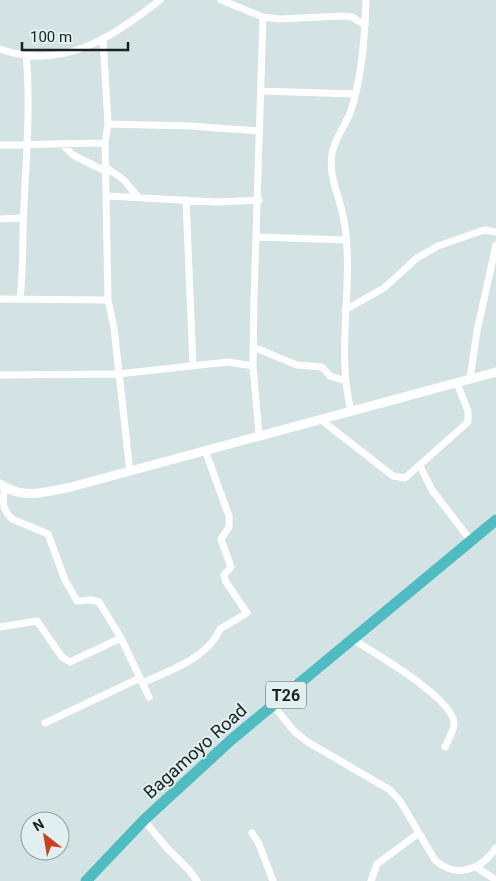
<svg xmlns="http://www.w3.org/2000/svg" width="496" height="881" font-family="Roboto,sans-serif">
<rect width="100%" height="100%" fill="#d3e2e2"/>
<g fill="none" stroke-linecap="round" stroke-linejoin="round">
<!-- minor -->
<path stroke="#fff" stroke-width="7" d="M 221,0 L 263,17 L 280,19 L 342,16 L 352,17 L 365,25
M 103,40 L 108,124 L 105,143 L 108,300 L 114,328 L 130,472
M 0,49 C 62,71 112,38 160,0
M 261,91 L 355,94
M 108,124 L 190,126 L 259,131
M 62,144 L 73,155 L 107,172
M 0,145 L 105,143
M 107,168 L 124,180 L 138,197
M 108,196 L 216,202 L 259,200
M 186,200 L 193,365
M 0,219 L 23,218
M 257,237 L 346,240
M 20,298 C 24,265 22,238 24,206 C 26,156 31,105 26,55
M 0,299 L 108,300
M 345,310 L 384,288 L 417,258 L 438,246 L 484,230 L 496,232
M 253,347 L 297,365 L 322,367 L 330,376 L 346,381
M 0,375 L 118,374 L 228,362 L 253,366
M 470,379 L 477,331 L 496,245
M 351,411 C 335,348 355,283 344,221 C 341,199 328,178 332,154 C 334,139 345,127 350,113 C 362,80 365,35 366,0
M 320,419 L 393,476 L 405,478 L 468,422 L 468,411 L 457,383
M 259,435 L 253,366 L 254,298 L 263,17
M 420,466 L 432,490 L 471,541
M 5,488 C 2,501 2,509 12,519 L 48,534 L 65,580 L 77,601 L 91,600 L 99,602 L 121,638 L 149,697
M 0,627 L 37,621 L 62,657 L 70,662 L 121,638
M 352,639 C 374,653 450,696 454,722 C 455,729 448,740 445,747
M 142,683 C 169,671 208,658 220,629 L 247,613 L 226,582 L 224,575 L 231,567 L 221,539 L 229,527 L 229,516 L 205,450
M 273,705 L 293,730 L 306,741 L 390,790 L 400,801 L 435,860 C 456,879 481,870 496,848
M 45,723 L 140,678
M 144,820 L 166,847 L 189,870 L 197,881
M 252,833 L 259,844 L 273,881
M 476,867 L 496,880
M 371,881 L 377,864 L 419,833"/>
<!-- tertiary -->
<path stroke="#fff" stroke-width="9" d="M 0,484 C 22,500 46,492 71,487 L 496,372"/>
<!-- trunk -->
<path stroke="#4fbcc2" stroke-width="11" d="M 86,881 L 144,820 L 231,740 L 496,520"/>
</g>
<g text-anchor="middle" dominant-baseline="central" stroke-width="4" stroke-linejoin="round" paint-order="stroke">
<!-- shield labels -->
<rect fill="#e0efef" stroke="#565e5e" stroke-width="1" x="266" y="681.5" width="40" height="27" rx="4"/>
<g font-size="16" font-weight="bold" fill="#1b2020">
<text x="286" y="695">T26</text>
</g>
<!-- street labels -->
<g font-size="18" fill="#1b2020" stroke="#e0efef">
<text transform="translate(195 751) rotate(-42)">Bagamoyo Road</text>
</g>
</g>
<!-- north arrow -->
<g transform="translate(45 836) rotate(329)"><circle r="24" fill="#e0efef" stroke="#919c9c"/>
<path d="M0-4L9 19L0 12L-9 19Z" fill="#c93f1f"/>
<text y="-8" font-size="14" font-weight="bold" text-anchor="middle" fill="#1b2020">N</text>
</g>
<!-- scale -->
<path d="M22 42v8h106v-8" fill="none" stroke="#1b2020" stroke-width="2.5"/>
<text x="30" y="42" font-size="15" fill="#1b2020" stroke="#e0efef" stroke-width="4" paint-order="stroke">100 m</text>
</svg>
